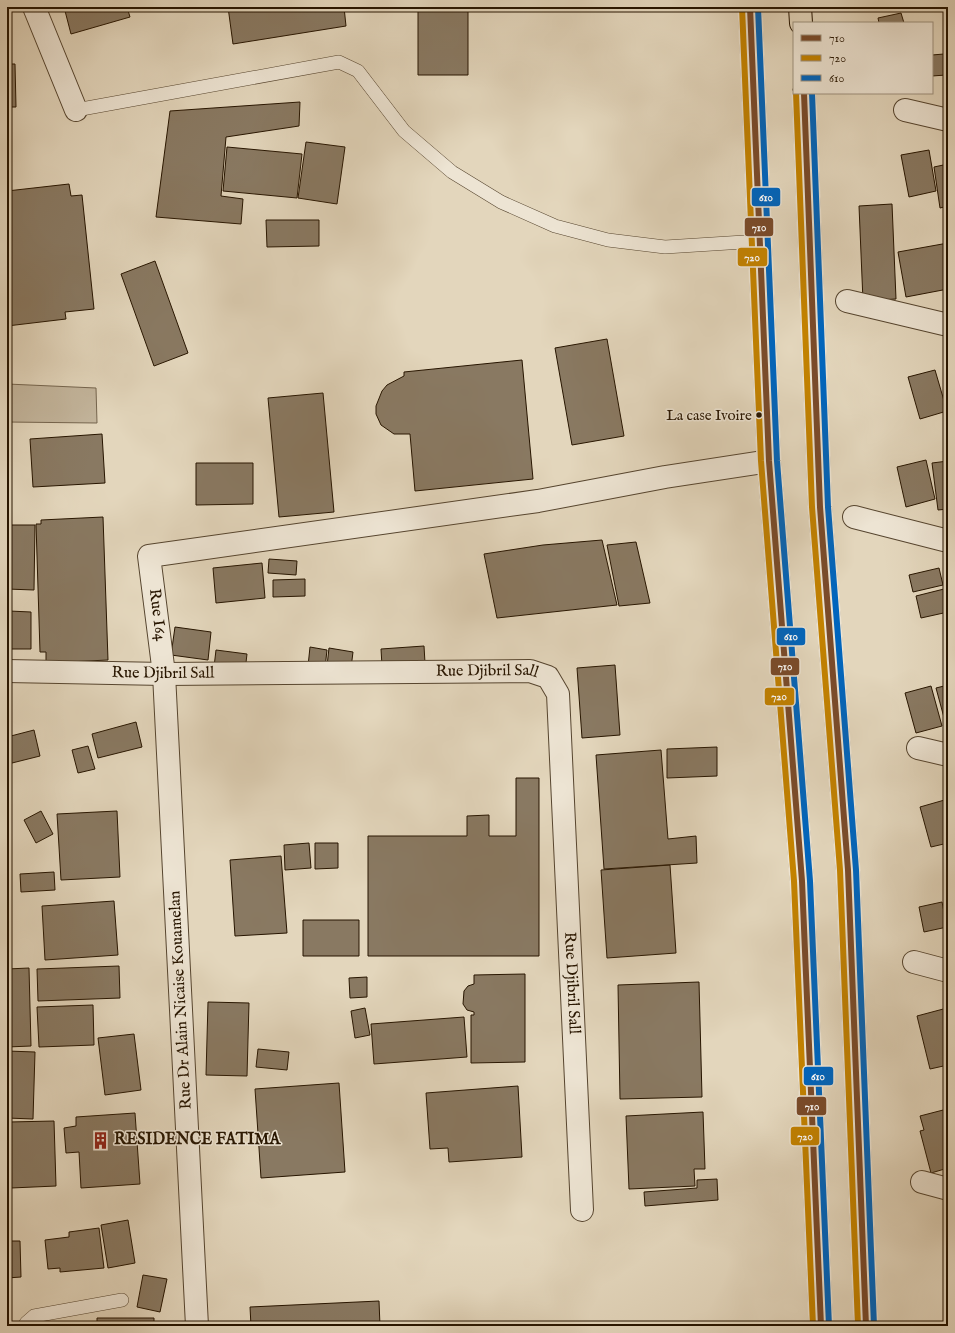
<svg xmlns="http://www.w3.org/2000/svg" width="955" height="1333" font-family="'IM FELL English',serif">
<rect width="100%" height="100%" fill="#e3d6bc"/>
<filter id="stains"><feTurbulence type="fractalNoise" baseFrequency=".005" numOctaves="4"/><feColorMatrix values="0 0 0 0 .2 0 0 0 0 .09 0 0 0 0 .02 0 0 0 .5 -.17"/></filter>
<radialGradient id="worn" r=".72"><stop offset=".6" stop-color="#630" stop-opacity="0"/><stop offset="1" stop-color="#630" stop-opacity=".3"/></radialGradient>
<!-- green -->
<path fill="#c3b59c" stroke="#75654e" d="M 7,384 L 96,388 L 97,423 L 7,422 Z"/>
<!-- building -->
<path fill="#897962" stroke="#271500" d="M 64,7 L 127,7 L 130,17 L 71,34 Z
M 228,7 L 344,7 L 346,26 L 233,44 Z
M 418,7 L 468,7 L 468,75 L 418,75 Z
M 901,13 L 904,23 L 879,23 L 878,18 Z
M 944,54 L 946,75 L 932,76 L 932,55 Z
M 7,64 L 15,64 L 16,107 L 7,107 Z
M 300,102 L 299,126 L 226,137 L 221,196 L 243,199 L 241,224 L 156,217 L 170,111 Z
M 306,142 L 345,147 L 337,204 L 298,198 Z
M 227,147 L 302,154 L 297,198 L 223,191 Z
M 929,150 L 936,191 L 909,197 L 901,155 Z
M 948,164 L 948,206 L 940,208 L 934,167 Z
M 69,184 L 71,196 L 82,195 L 94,309 L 65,312 L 66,319 L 7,326 L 7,191 Z
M 892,204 L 896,299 L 863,301 L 859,206 Z
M 266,220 L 319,220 L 319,246 L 267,247 Z
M 948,243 L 948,289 L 906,297 L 898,252 Z
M 155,261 L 188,353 L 154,366 L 121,274 Z
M 607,339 L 624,436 L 572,445 L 555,348 Z
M 522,360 L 533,479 L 415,491 L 410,434 L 394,434 L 381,425 L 376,414 L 376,406 L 382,391 L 387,385 L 404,376 L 404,372 Z
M 935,370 L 947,411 L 920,419 L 908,377 Z
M 944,381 L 948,381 L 948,408 Z
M 323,393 L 334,512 L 279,517 L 268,398 Z
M 102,434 L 105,483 L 33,487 L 30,439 Z
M 7,442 L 11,442 L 11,500 L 7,500 Z
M 926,460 L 935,499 L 906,507 L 897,467 Z
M 948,461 L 948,509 L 938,510 L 932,463 Z
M 196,463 L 253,463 L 253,504 L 196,505 Z
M 103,517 L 108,660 L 46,663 L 46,652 L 40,652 L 36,524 L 41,524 L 41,520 Z
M 7,525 L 35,525 L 34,590 L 7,589 Z
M 602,540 L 617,605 L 497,618 L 484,554 L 543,545 Z
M 636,542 L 650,603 L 619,606 L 607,545 Z
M 269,559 L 297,561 L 296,575 L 268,573 Z
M 262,563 L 265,598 L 216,603 L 213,568 Z
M 939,568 L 943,585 L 913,592 L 909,575 Z
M 305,579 L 305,596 L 273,597 L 273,580 Z
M 944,589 L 948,612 L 921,618 L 916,596 Z
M 7,597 L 9,597 L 9,611 L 31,612 L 31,649 L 7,649 Z
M 175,627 L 211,632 L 208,660 L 171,655 Z
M 424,646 L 425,663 L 382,666 L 381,649 Z
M 310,647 L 327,650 L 325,668 L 308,666 Z
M 329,648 L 353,652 L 351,668 L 327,666 Z
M 216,650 L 247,654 L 245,671 L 214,667 Z
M 615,665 L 620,735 L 582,738 L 577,668 Z
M 948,685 L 948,724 L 946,725 L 936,688 Z
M 931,686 L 942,726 L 916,733 L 905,693 Z
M 136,722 L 142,747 L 98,758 L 92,734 Z
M 34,730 L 40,756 L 8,764 L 7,737 Z
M 88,746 L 95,769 L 78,773 L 72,750 Z
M 717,747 L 717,776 L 667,778 L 667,749 Z
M 661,750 L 668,839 L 696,836 L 697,863 L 604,869 L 596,755 Z
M 516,778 L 539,778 L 539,956 L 368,956 L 368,836 L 467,836 L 467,816 L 489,815 L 489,836 L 516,836 Z
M 948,799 L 948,843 L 931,847 L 920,807 Z
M 41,811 L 53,834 L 36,843 L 24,820 Z
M 117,811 L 120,877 L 61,880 L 57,814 Z
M 309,843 L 311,868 L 285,870 L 284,845 Z
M 315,843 L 338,843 L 338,868 L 315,869 Z
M 281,856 L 287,933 L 235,936 L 230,860 Z
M 670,865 L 676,953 L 607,958 L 601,870 Z
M 54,872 L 55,890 L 21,892 L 20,874 Z
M 114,901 L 118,955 L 45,960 L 42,906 Z
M 942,902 L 947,927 L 924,932 L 919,907 Z
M 303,920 L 359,920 L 359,956 L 303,956 Z
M 119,966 L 120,998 L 38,1001 L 37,969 Z
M 29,968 L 31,1046 L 7,1047 L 7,969 Z
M 525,974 L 525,1062 L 471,1063 L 471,1015 L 474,1015 L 474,1012 L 467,1010 L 463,1004 L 464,991 L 468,986 L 474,984 L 474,975 Z
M 367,977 L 367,997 L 350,998 L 349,978 Z
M 699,982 L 702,1097 L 620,1099 L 618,985 Z
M 208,1002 L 249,1003 L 247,1076 L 206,1075 Z
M 93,1005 L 94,1045 L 39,1047 L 37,1007 Z
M 365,1008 L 370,1035 L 355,1038 L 351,1011 Z
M 947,1008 L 948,1065 L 930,1069 L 917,1016 Z
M 464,1017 L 467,1057 L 374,1064 L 371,1024 Z
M 134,1034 L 141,1090 L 105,1095 L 98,1038 Z
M 258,1049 L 289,1052 L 287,1070 L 256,1067 Z
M 7,1051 L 35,1052 L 33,1119 L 7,1118 Z
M 339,1083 L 345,1172 L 261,1178 L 255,1089 Z
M 518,1086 L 522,1157 L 449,1162 L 448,1148 L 430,1149 L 426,1093 Z
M 947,1109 L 948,1168 L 931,1173 L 920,1131 L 924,1130 L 920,1116 Z
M 703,1112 L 705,1169 L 694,1169 L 695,1186 L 629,1189 L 626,1116 Z
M 135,1113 L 140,1184 L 81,1188 L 79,1152 L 66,1153 L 64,1128 L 76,1126 L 76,1117 Z
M 54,1121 L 56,1186 L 11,1188 L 9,1122 Z
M 717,1179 L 718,1200 L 645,1206 L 644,1192 L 697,1188 L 697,1180 Z
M 128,1220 L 135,1263 L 108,1268 L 101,1225 Z
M 99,1228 L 104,1268 L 60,1272 L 60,1268 L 48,1269 L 45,1240 L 69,1237 L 69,1232 Z
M 7,1241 L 20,1241 L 21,1277 L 7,1278 Z
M 143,1275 L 167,1279 L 160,1312 L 137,1307 Z
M 379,1301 L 380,1326 L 251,1326 L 250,1307 Z
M 97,1318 L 154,1318 L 154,1326 L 97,1326 Z"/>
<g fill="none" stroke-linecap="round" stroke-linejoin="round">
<defs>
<path id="lane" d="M 76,110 L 339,62 L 358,71 L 404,131 L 452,172 L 501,202 L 555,226 L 608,240 L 665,247 L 760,241
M 26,1326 L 26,1323 L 34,1316 L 122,1300"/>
<g id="street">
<path d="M 34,7 L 76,110"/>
<path d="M 905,110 L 948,120"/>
<path d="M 847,301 L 948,325"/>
<path d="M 854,517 L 948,541"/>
<path id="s1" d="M 7,671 L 164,674 L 530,671 L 548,677 L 558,694 L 582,1210"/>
<path d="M 918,748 L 948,755"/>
<path d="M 914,962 L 948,971"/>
<path d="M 922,1182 L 948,1189"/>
<path d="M 197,1326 L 164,674 L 149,556 L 538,501 L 665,477 L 769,461"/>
</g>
<path id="primary" d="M 750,7 L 769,461 L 802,881 L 821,1326
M 800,7 L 801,23
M 804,93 L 820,507 L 848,870 L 866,1326"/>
</defs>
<!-- lane casing -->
<use href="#lane" stroke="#56452f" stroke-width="14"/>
<!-- street casing -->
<use href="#street" stroke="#56452f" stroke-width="24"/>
<!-- primary casing -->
<use href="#primary" stroke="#271500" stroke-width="24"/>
<!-- lane -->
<use href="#lane" stroke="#ede4d3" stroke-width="13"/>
<!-- street -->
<use href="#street" stroke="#ede4d3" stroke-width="22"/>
<!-- primary -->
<use href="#primary" stroke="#e3d6bc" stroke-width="22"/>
<defs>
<path id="bus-1" d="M 750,7 L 769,461 L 802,881 L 821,1326
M 804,93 L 820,507 L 848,870 L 866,1326"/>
<path id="bus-2" d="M 742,7 L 761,461 L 794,881 L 813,1326
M 796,93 L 812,507 L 840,870 L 858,1326"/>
<path id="bus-3" d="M 758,7 L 777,461 L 810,881 L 829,1326
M 812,93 L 828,507 L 856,870 L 874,1326"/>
</defs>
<!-- bus-1 casing -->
<use href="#bus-1" stroke="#ede4d3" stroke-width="9"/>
<!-- bus-2 casing -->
<use href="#bus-2" stroke="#ede4d3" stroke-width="9"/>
<!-- bus-3 casing -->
<use href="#bus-3" stroke="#ede4d3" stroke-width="9"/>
<!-- bus-1 -->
<use href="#bus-1" stroke="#7a4b2a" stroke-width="6"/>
<!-- bus-2 -->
<use href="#bus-2" stroke="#c38200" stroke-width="6"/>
<!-- bus-3 -->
<use href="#bus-3" stroke="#0065bd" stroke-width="6"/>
</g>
<!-- icons -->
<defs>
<symbol id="building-bare" viewBox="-9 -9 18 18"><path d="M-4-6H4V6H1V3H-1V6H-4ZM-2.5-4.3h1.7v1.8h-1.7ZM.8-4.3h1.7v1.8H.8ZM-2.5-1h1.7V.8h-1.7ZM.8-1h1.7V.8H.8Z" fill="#8f2418" stroke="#ede4d3" stroke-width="2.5" paint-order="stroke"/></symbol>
</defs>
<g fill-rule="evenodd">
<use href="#building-bare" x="88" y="1128" width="25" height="25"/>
</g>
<!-- markers -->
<circle fill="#271500" stroke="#ede4d3" stroke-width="1.5" cx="759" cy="415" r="3.5"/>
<g text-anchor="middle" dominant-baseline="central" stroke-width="3" stroke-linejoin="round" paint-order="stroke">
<!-- bus labels -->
<g font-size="15" fill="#271500" stroke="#ede4d3" text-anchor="end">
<text x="752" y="415">La case Ivoire</text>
</g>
<!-- street labels -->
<g font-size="16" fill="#271500" stroke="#ede4d3">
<text transform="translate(157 615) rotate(83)">Rue I64</text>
<text stroke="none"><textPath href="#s1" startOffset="156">Rue Djibril Sall</textPath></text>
<text stroke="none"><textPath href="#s1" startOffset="480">Rue Djibril Sall</textPath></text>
<text stroke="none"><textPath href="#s1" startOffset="851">Rue Djibril Sall</textPath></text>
<text transform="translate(181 1000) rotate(-93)">Rue Dr Alain Nicaise Kouamelan</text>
</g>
<!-- poi labels -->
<g font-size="16" font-weight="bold" fill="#271500" stroke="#ede4d3" text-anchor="start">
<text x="114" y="1140">RESIDENCE FATIMA</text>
</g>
</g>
<g stroke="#ede4d3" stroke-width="1.5">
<rect x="751" y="187" width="30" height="20" rx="4" fill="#0065bd"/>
<rect x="744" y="217" width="30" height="20" rx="4" fill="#7a4b2a"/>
<rect x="737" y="247" width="31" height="20" rx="4" fill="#c38200"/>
<rect x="776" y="627" width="30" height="19" rx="4" fill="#0065bd"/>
<rect x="770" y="657" width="30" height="19" rx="4" fill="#7a4b2a"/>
<rect x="764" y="687" width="31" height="19" rx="4" fill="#c38200"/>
<rect x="803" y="1066" width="31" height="20" rx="4" fill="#0065bd"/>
<rect x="796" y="1096" width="31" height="20" rx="4" fill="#7a4b2a"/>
<rect x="790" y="1126" width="30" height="20" rx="4" fill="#c38200"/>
</g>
<g font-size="11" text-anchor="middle" font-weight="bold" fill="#fff">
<text x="766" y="201">610</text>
<text x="759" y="231">710</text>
<text x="752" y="261">720</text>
<text x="791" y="640">610</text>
<text x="785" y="670">710</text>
<text x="779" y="700">720</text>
<text x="818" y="1080">610</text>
<text x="812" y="1110">710</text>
<text x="805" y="1140">720</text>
</g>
<!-- margin -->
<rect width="955" height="1333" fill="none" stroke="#e3d6bc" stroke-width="24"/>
<rect x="8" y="8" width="939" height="1317" fill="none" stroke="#271500" stroke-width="2"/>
<rect x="12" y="12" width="931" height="1309" fill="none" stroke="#271500"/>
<!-- legend -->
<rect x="793" y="22" width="140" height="72" fill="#ede4d3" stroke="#9e917f"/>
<rect x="801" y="35" width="20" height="6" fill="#7a4b2a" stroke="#9e917f"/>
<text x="829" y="42" font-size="12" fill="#271500">710</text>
<rect x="801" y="55" width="20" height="6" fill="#c38200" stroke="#9e917f"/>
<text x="829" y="62" font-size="12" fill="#271500">720</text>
<rect x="801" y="75" width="20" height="6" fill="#0065bd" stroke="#9e917f"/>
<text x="829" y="82" font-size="12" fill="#271500">610</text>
<rect width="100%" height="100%" filter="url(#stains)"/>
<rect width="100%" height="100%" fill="url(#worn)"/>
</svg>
